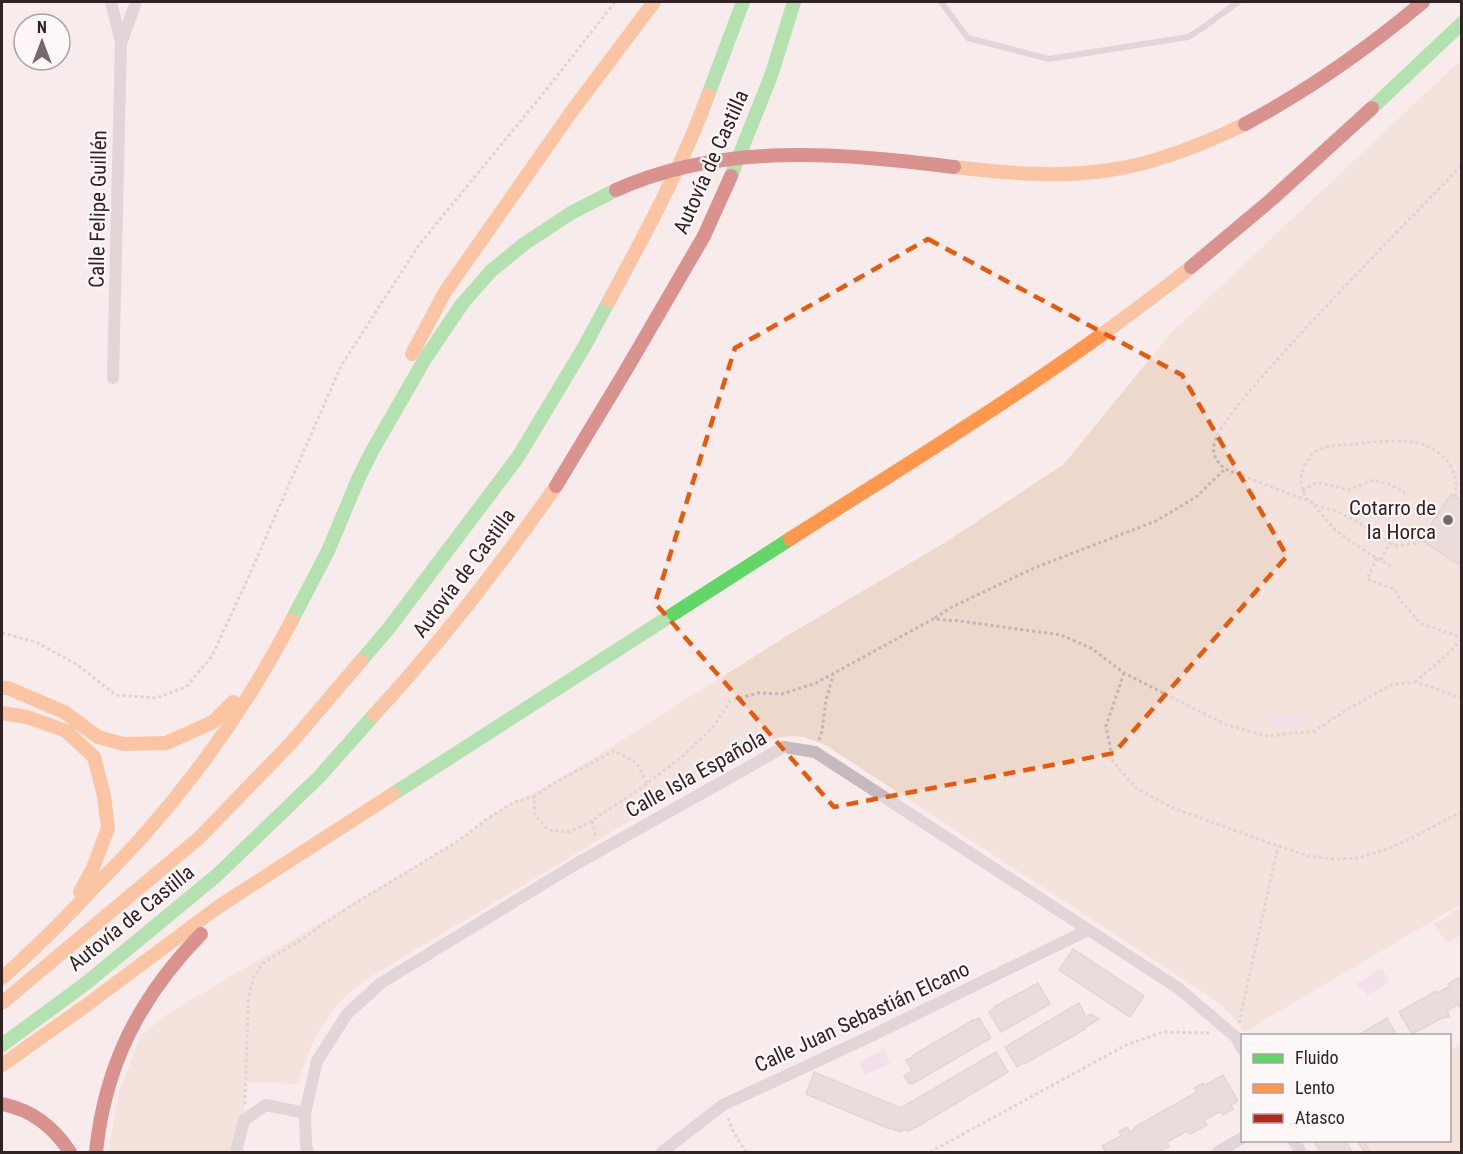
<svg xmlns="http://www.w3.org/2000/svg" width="1463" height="1154" font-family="'Roboto Condensed',sans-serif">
<rect width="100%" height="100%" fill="#f7ebeb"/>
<!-- green -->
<path fill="#edd9cb" d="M 1461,60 L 1461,904 L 1244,1032 L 1230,1014 L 1215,1000 L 827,746 C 795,731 784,734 752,748 L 405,956 C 388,967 369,976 354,989 C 324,1013 308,1049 297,1084 L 245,1082 L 244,1120 L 238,1152 L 108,1152 L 120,1089 L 141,1036 L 166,1015 L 458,841 L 487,819 L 514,802 L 552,784 L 790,634 L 946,542 L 1064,464 L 1170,334 Z
M 1461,907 L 1461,935 L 1447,943 L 1434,924 Z
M 1461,1044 L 1461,1152 L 1370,1152 L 1363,1141 L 1450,1140 L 1450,1051 Z"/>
<!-- water -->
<path fill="#ead3ea" d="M 1300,715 L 1301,726 L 1271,726 L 1271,716 Z
M 1382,968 L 1389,982 L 1367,995 L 1364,988 L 1360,991 L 1356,984 Z
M 884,1050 L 890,1063 L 865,1075 L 859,1062 Z"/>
<!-- building -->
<path fill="#d8cbc8" stroke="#c7bcba" stroke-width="1.5" d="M 1451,494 L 1462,501 L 1462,559 L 1458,564 L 1421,540 Z
M 1073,949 L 1144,996 L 1130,1017 L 1059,970 Z
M 1462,976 L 1462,1010 L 1458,1004 L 1447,1011 L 1450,1017 L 1442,1018 L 1412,1034 L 1399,1012 L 1436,991 L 1437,993 L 1449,987 L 1448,984 Z
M 1038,983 L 1050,1004 L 1001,1032 L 989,1012 L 995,1008 L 994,1007 Z
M 1079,1003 L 1086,1017 L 1091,1014 L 1099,1019 L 1084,1028 L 1085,1029 L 1024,1064 L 1023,1063 L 1017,1067 L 1005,1047 Z
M 979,1018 L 991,1038 L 912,1084 L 911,1083 L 909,1084 L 904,1076 L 912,1071 L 906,1060 L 913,1057 L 912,1056 L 973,1020 L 973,1021 Z
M 1387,1018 L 1397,1036 L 1357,1036 Z
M 996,1052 L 1008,1072 L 917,1127 L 917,1126 L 908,1131 L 906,1129 L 904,1131 L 901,1130 L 900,1132 L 891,1128 L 890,1129 L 806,1094 L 814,1072 L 901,1108 Z
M 1223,1075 L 1238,1101 L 1231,1105 L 1233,1109 L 1223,1115 L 1221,1111 L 1204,1120 L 1207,1125 L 1190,1134 L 1187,1131 L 1167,1142 L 1169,1147 L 1159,1152 L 1106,1152 L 1102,1146 L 1121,1136 L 1119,1132 L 1127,1127 L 1130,1132 L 1136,1128 L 1135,1127 L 1197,1092 L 1194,1088 L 1203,1083 L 1204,1086 Z
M 1313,1140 L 1350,1140 L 1347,1143 L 1352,1152 L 1320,1152 Z
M 1357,1140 L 1363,1140 L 1370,1152 L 1364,1152 Z"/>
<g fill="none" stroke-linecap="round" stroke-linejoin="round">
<!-- path -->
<path stroke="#c1b5b9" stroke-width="3" stroke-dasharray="3 3" stroke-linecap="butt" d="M 1303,491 L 1313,484 L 1321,483 L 1349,490 L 1373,480 L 1389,484 L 1405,493
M 1421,540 L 1413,544 L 1395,546 C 1377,535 1360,522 1340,513 C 1332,509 1316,507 1310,502 C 1298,490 1299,473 1308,460 C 1309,458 1311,454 1313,453 C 1324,445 1341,445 1353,444 C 1370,442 1407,439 1422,444 C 1446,453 1460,471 1455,497
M 1377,558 L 1367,579 L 1394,589 L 1403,603 L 1420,623 L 1462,638
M 1381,560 L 1390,543
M 1391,566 L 1368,553 L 1335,530 L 1311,502 L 1225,469 C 1216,461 1211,453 1215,441 C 1225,416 1258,382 1276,361 C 1336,294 1399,230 1462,165
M 935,618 L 952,607 L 1034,568 L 1156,521 L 1196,497 L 1225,469
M 2,633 L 36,642 L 76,664 L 116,695 L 156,698 L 186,687 L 212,656 L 249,576 L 341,366 L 419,245 L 546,90 L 615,2
M 1124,673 L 1106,726 L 1113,762 L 1137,789 L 1173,808 L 1278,846 L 1309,856 L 1335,859 L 1358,858 L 1387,849 L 1416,836 L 1462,811
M 1415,682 C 1431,668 1449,655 1462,638
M 819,740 L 822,731 L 826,700 L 833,675
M 647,783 L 636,762 L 614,751 L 552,784 L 534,797 L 535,815 L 548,830 L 569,832 L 588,823 L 637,791 L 683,756 L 713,727 L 730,701 L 758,693 L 782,694 L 816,683 L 933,619 L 960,621 L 1061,635 L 1091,648 L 1124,673 L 1167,695 L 1227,725 L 1267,736 L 1315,731 L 1348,709 L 1391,685 L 1415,682 L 1435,688 L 1462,699
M 592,821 L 596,837
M 1239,1023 L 1278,846
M 245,1104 L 248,1002 L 253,978 L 263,963 L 306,937 L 320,926 L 349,907 L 458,841 L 487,819 L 514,802 L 534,797
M 728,1118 L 733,1131 L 746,1152
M 930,1152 L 1126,1045 L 1163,1032 L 1210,1033"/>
<!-- lane -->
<path stroke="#c7babf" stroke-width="6" d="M 941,2 L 968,38 L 1049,59 L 1188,37 L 1201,29 L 1238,2"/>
<!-- street -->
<path stroke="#c7babf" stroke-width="12" d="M 111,2 L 121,42 L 113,378
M 122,41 L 136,2
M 1293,1140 L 1301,1152
M 236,1152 L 244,1120 L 266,1105 L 305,1113
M 308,1152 L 306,1146 L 305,1113 L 317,1061 L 347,1014 L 381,983 L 576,864 L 784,747 L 815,752 L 1178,988 L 1236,1037 L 1242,1049
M 662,1152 L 723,1105 L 871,1036 L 1088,930
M 1218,1152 L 1242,1138"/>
<!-- fast -->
<path stroke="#63d668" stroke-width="14" d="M 708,95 L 743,2
M 1372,108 L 1462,23
M 731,176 L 771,76 L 794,2
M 292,620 L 328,551 L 359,477 L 372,451 L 425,359 L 462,304 L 491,271 L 524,244 L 571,213 L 616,190
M 361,661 L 389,628 L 518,457 L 584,347 L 609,301
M 393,794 L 790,539
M 2,1045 L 85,984 L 216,876 L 319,777 L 374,715"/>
<!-- slow -->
<path stroke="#ff974d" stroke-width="14" d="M 954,167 C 1006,173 1058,178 1110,170 C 1157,163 1202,145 1245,124
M 609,301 C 645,234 682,167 708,95
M 412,354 L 445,292 L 572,111 L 654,2
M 790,539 C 926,452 1065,368 1191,267
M 2,688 L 8,688 L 64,712 L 98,737 L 124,744 L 166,743 L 213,722 L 233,702
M 2,713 L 27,717 L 66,731 L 94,757 L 104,796 L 108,828 L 93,868 L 80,892
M 374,715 C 440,643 500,566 556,486
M 2,978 C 36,948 68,916 99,882 C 116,865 133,848 149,829 C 205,765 253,695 292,620
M 2,1003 L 199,838 L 291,743 L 361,661
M 2,1065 L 84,1007 L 218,907 L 393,794"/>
<!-- jam -->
<path stroke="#b3261e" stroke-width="14" d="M 1245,124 C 1309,90 1367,49 1423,2
M 616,190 C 723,142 841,153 954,167
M 1191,267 L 1272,199 L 1372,108
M 556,486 L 626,370 L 704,236 L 731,176
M 2,1104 C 32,1110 53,1126 70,1152
M 96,1152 C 105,1064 140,997 201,934"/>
</g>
<!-- marked area -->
<path d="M0 0H1463V1154H0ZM 928,239 L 1182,375 L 1287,556 L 1114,753 L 834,807 L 655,603 L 735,348 Z" fill="#f7ebeb" fill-opacity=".55" fill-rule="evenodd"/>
<path fill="none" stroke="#e8590c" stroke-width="4.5" stroke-dasharray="12 8" stroke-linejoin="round" d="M 928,239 L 1182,375 L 1287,556 L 1114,753 L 834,807 L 655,603 L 735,348 Z"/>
<!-- markers -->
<circle fill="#76696a" stroke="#fef7f7" stroke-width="2" cx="1448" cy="520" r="6"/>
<g text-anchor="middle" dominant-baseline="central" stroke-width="4.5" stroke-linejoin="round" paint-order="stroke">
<!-- street labels -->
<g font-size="21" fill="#302324" stroke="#fef7f7">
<text transform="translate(711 162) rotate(-66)">Autovía de Castilla</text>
<text transform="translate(98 209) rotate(-89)">Calle Felipe Guillén</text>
<text transform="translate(464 573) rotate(-53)">Autovía de Castilla</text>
<text transform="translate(696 774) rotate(-29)">Calle Isla Española</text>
<text transform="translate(131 918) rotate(-39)">Autovía de Castilla</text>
<text transform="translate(862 1017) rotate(-25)">Calle Juan Sebastián Elcano</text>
</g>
<!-- poi labels -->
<g font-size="21" fill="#302324" stroke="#fef7f7" text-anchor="end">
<text x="1436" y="508">Cotarro de<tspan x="1436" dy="24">la Horca</tspan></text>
</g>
</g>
<!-- border -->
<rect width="1463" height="1154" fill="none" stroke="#302324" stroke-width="6"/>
<!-- legend -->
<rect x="1241" y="1034" width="210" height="108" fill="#fef7f7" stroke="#aca2a3" stroke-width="1.5"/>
<rect x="1253" y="1054" width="30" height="9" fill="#63d668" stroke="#aca2a3" stroke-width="1.5"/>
<text x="1295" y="1064" font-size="18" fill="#302324">Fluido</text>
<rect x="1253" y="1084" width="30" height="9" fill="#ff974d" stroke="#aca2a3" stroke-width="1.5"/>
<text x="1295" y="1094" font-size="18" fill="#302324">Lento</text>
<rect x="1253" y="1114" width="30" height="9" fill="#b3261e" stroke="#aca2a3" stroke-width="1.5"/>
<text x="1295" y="1124" font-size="18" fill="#302324">Atasco</text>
<!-- north arrow -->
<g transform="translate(42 42)"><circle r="28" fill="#fef7f7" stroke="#aca2a3" stroke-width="1.5"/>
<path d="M0-4.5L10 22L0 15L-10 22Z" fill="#76696a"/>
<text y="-9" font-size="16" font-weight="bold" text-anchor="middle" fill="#302324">N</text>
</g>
</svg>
